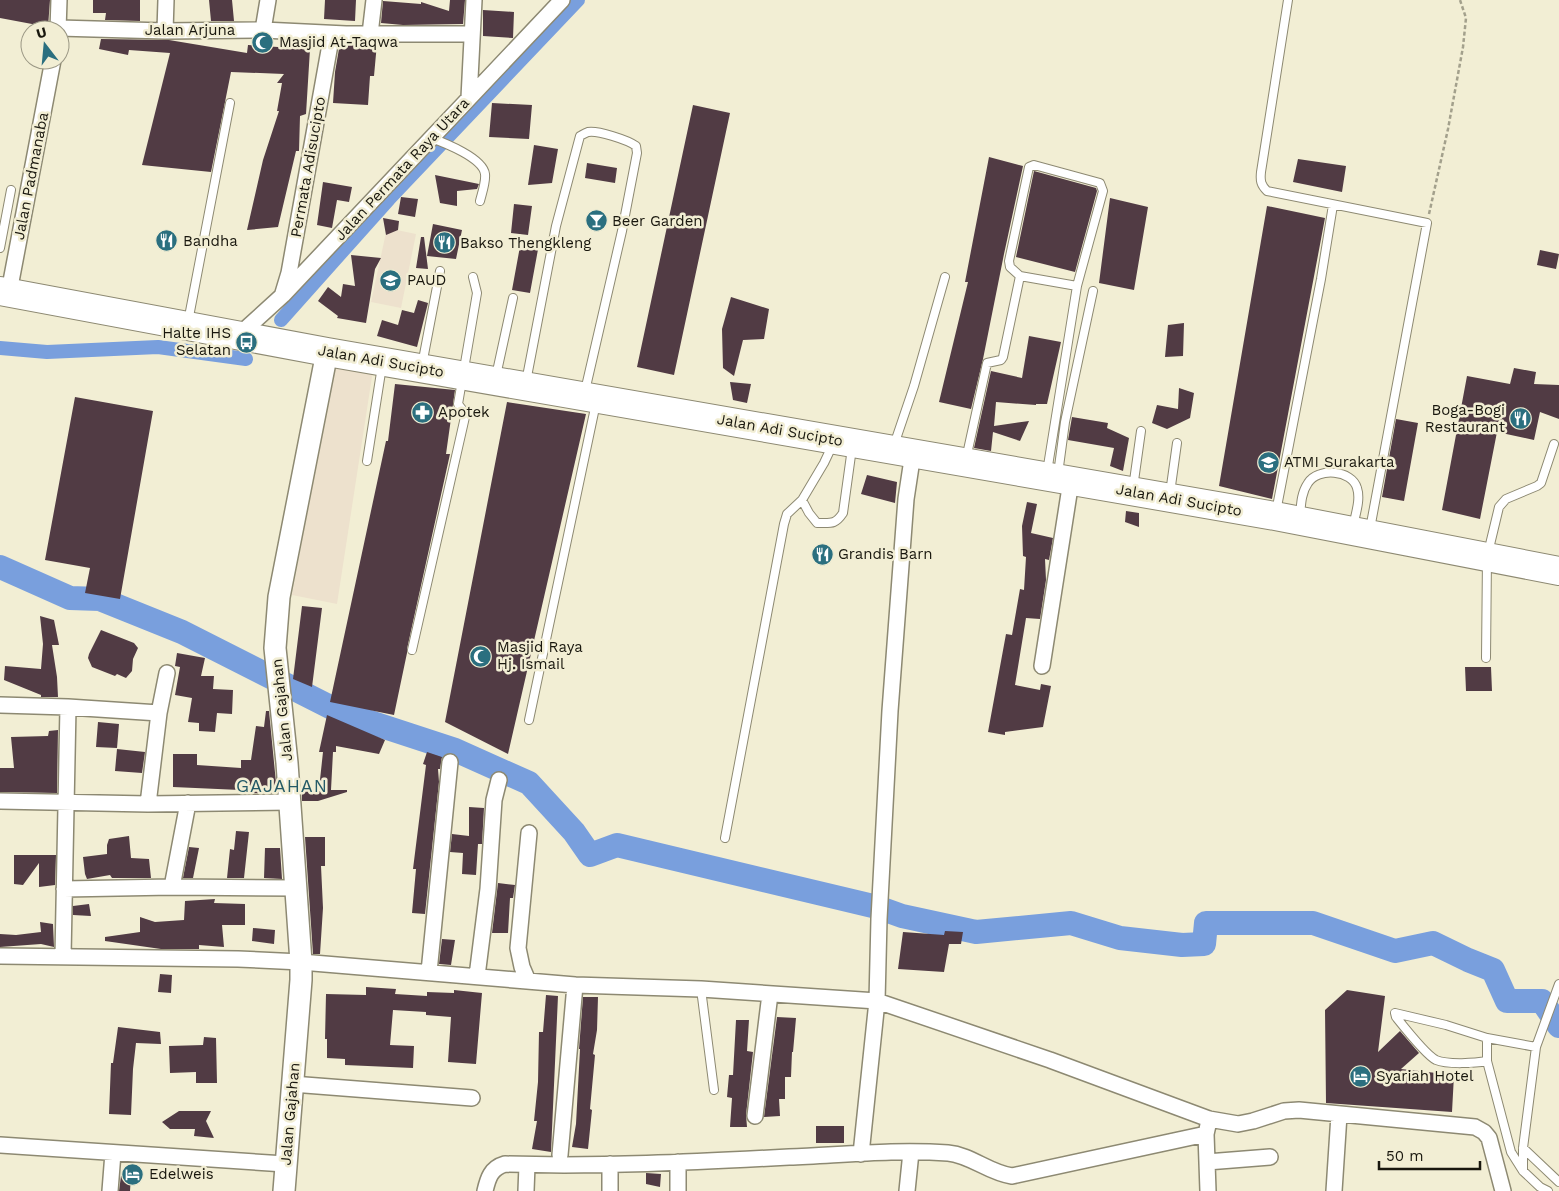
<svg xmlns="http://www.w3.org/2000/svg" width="1559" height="1191" font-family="'Work Sans',sans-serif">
<rect width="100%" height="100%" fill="#f2eed4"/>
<!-- education -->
<path fill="#ede1cd" d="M 387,228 L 416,234 L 401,308 L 371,302 Z
M 335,363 L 373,370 L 337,604 L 292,595 Z"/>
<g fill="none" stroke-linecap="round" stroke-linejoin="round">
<!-- canal -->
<path stroke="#799fdd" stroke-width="14" d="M 281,320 L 389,199 L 578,0
M 0,348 L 47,352 L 158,347 L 246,359"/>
<!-- river -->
<path stroke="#799fdd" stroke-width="24" d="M 0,567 L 70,598 L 100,599 L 182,632 L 342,713 L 455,750 L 529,783 L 574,832 L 590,855 L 617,845 L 877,907 L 902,916 L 976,932 L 1071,923 L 1120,938 L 1182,945 L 1204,944 L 1206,923 L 1313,923 L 1395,951 L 1433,943 L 1468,960 L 1493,970 L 1507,1001 L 1542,1001 L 1559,1026"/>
</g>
<!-- building -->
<path fill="#513b44" d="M 0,0 L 50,0 L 48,27 L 0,18 Z
M 93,0 L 140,0 L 140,21 L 105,20 L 106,13 L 93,13 Z
M 209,0 L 232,0 L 234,21 L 211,21 Z
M 325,0 L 356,0 L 355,21 L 324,19 Z
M 450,0 L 465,0 L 463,24 L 403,25 L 381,23 L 383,1 L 421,4 L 421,2 L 449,11 Z
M 483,10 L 514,12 L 513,38 L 483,36 Z
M 101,39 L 169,40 L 247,53 L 248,45 L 310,49 L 306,114 L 300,116 L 299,151 L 296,151 L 278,227 L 247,230 L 263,160 L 279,111 L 277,111 L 282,83 L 277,83 L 284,74 L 231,72 L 211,172 L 142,165 L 170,53 L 129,50 L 128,55 L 99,49 Z
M 340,43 L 377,43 L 374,76 L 370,76 L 368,105 L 333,103 L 335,72 Z
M 492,103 L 532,105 L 529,139 L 489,137 Z
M 693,105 L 730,113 L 674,375 L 637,367 Z
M 534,145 L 558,149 L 552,183 L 528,185 Z
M 989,157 L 1023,166 L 1004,254 L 983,359 L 971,409 L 939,402 L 968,282 L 965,282 Z
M 1298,159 L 1346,166 L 1342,192 L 1293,182 Z
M 587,163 L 617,168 L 615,183 L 585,178 Z
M 1034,171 L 1096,188 L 1097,191 L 1075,272 L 1016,257 Z
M 435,175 L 479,184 L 477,189 L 457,191 L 457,206 L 440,203 Z
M 323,182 L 352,187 L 349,202 L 337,200 L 332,228 L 317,225 Z
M 401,197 L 418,199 L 415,217 L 398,214 Z
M 1110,198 L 1148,207 L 1134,290 L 1099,283 Z
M 514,204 L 532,206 L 528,235 L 511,233 Z
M 1267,206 L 1325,218 L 1272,499 L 1219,486 Z
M 383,218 L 399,221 L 398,230 L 386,235 Z
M 433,224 L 462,230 L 456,259 L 427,256 Z
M 421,237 L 424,237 L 428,269 L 416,268 Z
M 521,241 L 539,244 L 530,293 L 512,290 Z
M 1540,250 L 1559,254 L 1556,269 L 1537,265 Z
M 351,255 L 381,258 L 375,269 L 366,323 L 337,318 L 338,316 L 318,301 L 328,287 L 341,297 L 343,284 L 355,286 Z
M 731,297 L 769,309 L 764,339 L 743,340 L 734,376 L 723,368 L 722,329 Z
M 418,300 L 428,303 L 417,347 L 377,336 L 382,320 L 398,325 L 402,310 L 414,313 Z
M 1184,323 L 1183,356 L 1165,357 L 1168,325 Z
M 1029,336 L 1061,342 L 1047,404 L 1036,404 L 1036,405 L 996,402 L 994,426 L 1029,421 L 1020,441 L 993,432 L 991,451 L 974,448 L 991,371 L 1022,378 Z
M 1514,368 L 1536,372 L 1534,384 L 1559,385 L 1559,419 L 1540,412 L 1534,440 L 1497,432 L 1480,519 L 1442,510 L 1467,376 L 1510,384 Z
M 730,382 L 751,384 L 747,403 L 733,400 Z
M 395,384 L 455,390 L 446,454 L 450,454 L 407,649 L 407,653 L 394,715 L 330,702 L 386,441 L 388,441 Z
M 1179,388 L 1194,393 L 1190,418 L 1167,429 L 1152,423 L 1157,405 L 1178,409 Z
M 75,397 L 153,411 L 120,599 L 85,593 L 90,568 L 45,560 Z
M 507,402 L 586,414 L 508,754 L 445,722 Z
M 1072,417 L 1108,423 L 1107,428 L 1129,438 L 1123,471 L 1110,466 L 1114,448 L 1068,440 Z
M 1396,419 L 1418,423 L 1404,501 L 1382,497 Z
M 867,475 L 897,482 L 895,503 L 861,494 Z
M 1027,502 L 1037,504 L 1031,533 L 1053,538 L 1049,560 L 1045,559 L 1046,580 L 1040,619 L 1026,618 L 1015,685 L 1040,690 L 1041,684 L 1051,686 L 1043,727 L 1005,732 L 1005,735 L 988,732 L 1006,634 L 1012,635 L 1020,589 L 1024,590 L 1026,557 L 1023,556 L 1022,526 Z
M 1126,511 L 1139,513 L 1139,527 L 1125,522 Z
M 302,606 L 322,608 L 312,687 L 293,679 Z
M 40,616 L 54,620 L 59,645 L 52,645 L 57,677 L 58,697 L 41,697 L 41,695 L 4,680 L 5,666 L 41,669 L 43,644 Z
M 101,630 L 134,643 L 138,648 L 133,659 L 132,671 L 126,678 L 117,674 L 115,676 L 92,667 L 88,658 L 89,654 Z
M 177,653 L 205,658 L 201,676 L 214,676 L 213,689 L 233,690 L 232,714 L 217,713 L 215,732 L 199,731 L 199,723 L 188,722 L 192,698 L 175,695 L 180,667 L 175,666 Z
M 1465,667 L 1491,667 L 1492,691 L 1466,691 Z
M 266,711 L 269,711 L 277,793 L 240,793 L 240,790 L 173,787 L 173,754 L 197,754 L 197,765 L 241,768 L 241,760 L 251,760 L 256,726 L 264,727 Z
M 327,715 L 385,740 L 379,754 L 336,746 L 336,752 L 333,752 L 331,790 L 347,790 L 347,792 L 318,801 L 302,801 L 302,789 L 319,789 L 323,752 L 319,752 Z
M 98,722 L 119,724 L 117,748 L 96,747 Z
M 58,730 L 57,793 L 0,792 L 0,768 L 14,768 L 11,737 L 48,736 L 49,731 Z
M 117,749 L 145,752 L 142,773 L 115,771 Z
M 427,752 L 442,757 L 440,769 L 438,769 L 439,782 L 425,914 L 412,913 L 416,869 L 413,869 L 426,765 L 423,764 Z
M 469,807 L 484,808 L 482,844 L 478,844 L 476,875 L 462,874 L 463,853 L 450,852 L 452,834 L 469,836 Z
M 236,831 L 249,832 L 244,878 L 227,878 L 230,849 L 234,850 Z
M 129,836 L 131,858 L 149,859 L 151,878 L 112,878 L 110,875 L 87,879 L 85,874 L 83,857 L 107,854 L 107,845 L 109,839 Z
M 305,837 L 325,837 L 325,866 L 321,866 L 323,908 L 320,954 L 313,954 Z
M 189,847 L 199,848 L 193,878 L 183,878 Z
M 265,848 L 280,848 L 282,879 L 264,878 Z
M 14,855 L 56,855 L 55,885 L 39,887 L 39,863 L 23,885 L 14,884 Z
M 498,883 L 515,885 L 513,898 L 510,898 L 508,933 L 492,933 Z
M 215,899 L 214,903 L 245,904 L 245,925 L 222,925 L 224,947 L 199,945 L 199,949 L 161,949 L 105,941 L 105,937 L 140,932 L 140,917 L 155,922 L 184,920 L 185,901 Z
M 89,904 L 91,916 L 73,915 L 73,906 Z
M 40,922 L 53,924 L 54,947 L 41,944 L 0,947 L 0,934 L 16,935 L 41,932 Z
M 253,928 L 275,930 L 274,944 L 252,941 Z
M 945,931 L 963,932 L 961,944 L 949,944 L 944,972 L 898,969 L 903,932 L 944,935 Z
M 442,939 L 455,940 L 451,965 L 439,964 Z
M 160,974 L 172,975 L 171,993 L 158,992 Z
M 366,987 L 396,989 L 395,994 L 427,996 L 427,992 L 454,993 L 454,990 L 482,993 L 476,1064 L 448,1062 L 451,1017 L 426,1015 L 426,1012 L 393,1010 L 390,1045 L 414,1046 L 413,1068 L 345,1065 L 345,1059 L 327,1058 L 327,1039 L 325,1039 L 326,994 L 366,995 Z
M 1347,990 L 1385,996 L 1378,1052 L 1400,1031 L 1419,1053 L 1401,1069 L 1454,1075 L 1452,1112 L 1326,1103 L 1325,1010 Z
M 546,995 L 558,996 L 551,1152 L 532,1149 L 537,1121 L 534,1121 L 538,1082 L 539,1032 L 543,1032 Z
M 583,997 L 598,997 L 597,1030 L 593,1054 L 595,1055 L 590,1109 L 592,1110 L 588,1149 L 572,1147 L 576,1124 L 580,1049 L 579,1049 Z
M 777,1017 L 796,1018 L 793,1052 L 792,1052 L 791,1077 L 785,1077 L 785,1099 L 779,1099 L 780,1116 L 764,1117 Z
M 736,1020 L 749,1020 L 747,1051 L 753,1052 L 746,1115 L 747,1127 L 730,1127 L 732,1098 L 727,1097 L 729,1075 L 733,1075 Z
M 118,1027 L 160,1032 L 161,1044 L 136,1043 L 133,1069 L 131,1115 L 109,1114 L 111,1063 L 113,1063 Z
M 204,1037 L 216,1038 L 217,1083 L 196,1083 L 196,1072 L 170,1073 L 169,1046 L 203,1045 Z
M 179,1111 L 211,1111 L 206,1121 L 214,1138 L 194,1136 L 195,1129 L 170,1129 L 162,1122 Z
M 816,1126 L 844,1126 L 844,1143 L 816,1143 Z
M 646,1173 L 661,1174 L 660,1187 L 646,1184 Z
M 121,1176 L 131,1176 L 130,1191 L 119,1191 Z"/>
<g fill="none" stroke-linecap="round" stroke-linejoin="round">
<defs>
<path id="lane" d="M 1288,0 L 1261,172 C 1260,181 1261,185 1267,191 L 1427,223 L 1370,529
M 431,138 C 445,143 483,158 485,174 C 486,182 482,193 480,201
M 0,248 L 11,190
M 188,322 L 230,103
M 422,365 L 440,271
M 496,376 L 513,298
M 526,382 L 556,226 L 580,136 C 582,135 585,133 588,132 C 597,130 628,140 636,146 L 637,153 L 622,231 L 585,391
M 833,444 L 824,463 L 802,500 L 809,513 L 817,523 C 831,523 835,525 843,513 L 852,448
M 894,445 L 914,386 L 945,277
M 966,459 L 987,363 L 1001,360 L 1003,357 L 1020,276
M 367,461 L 382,366
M 1047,472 L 1077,286 L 1103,191 L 1100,183 L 1034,165 L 1029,167 L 1009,261 L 1010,267 L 1020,276 L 1077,286
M 1058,474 L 1065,422 L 1093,291
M 1133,488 L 1141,431
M 1170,493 L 1177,443
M 1276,512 L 1321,279 L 1333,205
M 1300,517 C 1301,505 1301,493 1308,483 C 1318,467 1352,470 1357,488 C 1361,500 1355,515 1353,527
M 412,650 L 465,417 L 465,413 L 458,404 L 477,293 L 473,277
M 1486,658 L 1487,557 L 1499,507 L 1506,499 L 1537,486 L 1541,483 L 1554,444
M 529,720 L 596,403
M 725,838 L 784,524 L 787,514 L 802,500
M 701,989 L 714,1090
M 1487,1038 L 1487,1061 L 1511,1152 L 1523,1171 L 1540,1187 L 1548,1191
M 1487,1061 C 1476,1063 1448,1065 1436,1060 C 1426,1055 1404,1027 1396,1017 L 1395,1013 L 1446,1025 L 1487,1038 L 1536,1047
M 1523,1148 L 1559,1182
M 1523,1171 L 1523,1148 L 1536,1047 L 1559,984"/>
<path id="street" d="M 59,28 L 165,31 L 263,30 L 346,34 L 472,34
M 58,30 L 59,0
M 263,30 L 268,0
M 165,31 L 166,0
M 370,34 L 374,0
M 469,98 L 474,0
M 9,292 L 53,60
M 283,293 L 289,273 L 331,39
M 239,335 L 283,295 L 562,0
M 1042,666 L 1071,481
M 0,705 L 68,707 L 159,713
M 0,801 L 148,804 L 290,802
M 148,804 L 159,713 L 167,673
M 172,887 L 188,803
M 64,889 L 172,887 L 296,888
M 0,956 L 238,959 L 301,962 L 575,985 L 701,989 L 877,1001 L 1050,1060 L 1209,1119 L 1238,1124 L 1253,1121 L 1284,1111 L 1299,1110 L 1475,1127 L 1484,1132 L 1489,1138 L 1503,1191
M 63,956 L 68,707
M 429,972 L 450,762
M 477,976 L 488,889 L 494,800 L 499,780
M 528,981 L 522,967 L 518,948 L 529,833
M 292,1084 L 472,1098
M 755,1116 L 770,994
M 1208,1125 L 1206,1134 L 1208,1191
M 0,1145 L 285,1164
M 861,1154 L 877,1001 L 879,919 L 890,711 L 906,499 L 913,453
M 560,1155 L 575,985
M 678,1162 L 678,1191
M 1207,1162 L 1270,1157
M 110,1191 L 113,1153
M 485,1191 C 488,1178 491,1168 505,1164 C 599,1167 695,1162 789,1157 C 841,1155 896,1149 948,1153 C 971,1155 989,1173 1012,1176 L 1206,1134
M 526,1191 L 527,1165
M 610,1191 L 610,1164
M 907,1191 L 911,1152
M 1334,1191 L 1339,1115"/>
<path id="secondary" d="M 284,1191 L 301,980 L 301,962 L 287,763 L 275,648 L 279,597 L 327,352"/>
<path id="highway" d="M 0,291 L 327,352 L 1275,516 L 1559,571"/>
</defs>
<!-- lane casing -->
<use href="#lane" stroke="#8d8972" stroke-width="10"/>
<!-- street casing -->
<use href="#street" stroke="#8d8972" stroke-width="18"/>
<!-- secondary casing -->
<use href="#secondary" stroke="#8d8972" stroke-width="24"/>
<!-- highway casing -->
<use href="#highway" stroke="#8d8972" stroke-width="30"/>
<!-- path -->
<path stroke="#a3a08c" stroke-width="2.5" stroke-dasharray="4 2.5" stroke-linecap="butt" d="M 1429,214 L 1448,129 L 1463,47 L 1466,18 L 1460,0"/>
<!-- lane -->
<use href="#lane" stroke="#fff" stroke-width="8"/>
<!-- street -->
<use href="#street" stroke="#fff" stroke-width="15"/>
<!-- secondary -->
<use href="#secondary" stroke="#fff" stroke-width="21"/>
<!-- highway -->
<use href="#highway" stroke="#fff" stroke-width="28"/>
</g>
<!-- icons -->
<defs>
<symbol id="mosque-disc" viewBox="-11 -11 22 22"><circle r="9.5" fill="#2b6f7f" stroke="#f2eed4"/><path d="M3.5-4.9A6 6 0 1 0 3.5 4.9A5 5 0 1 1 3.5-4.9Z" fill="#fff"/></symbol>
<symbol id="bar-disc" viewBox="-11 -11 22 22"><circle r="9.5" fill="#2b6f7f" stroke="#f2eed4"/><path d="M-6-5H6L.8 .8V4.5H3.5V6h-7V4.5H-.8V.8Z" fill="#fff"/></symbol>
<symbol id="restaurant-disc" viewBox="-11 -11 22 22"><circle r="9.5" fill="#2b6f7f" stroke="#f2eed4"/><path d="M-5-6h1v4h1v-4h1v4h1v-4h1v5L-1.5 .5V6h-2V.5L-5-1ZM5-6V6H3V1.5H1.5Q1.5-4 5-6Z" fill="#fff"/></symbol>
<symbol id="school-disc" viewBox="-11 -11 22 22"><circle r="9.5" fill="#2b6f7f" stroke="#f2eed4"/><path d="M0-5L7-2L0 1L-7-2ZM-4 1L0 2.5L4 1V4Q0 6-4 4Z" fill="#fff"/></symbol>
<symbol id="bus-disc" viewBox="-11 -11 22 22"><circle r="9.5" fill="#2b6f7f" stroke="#f2eed4"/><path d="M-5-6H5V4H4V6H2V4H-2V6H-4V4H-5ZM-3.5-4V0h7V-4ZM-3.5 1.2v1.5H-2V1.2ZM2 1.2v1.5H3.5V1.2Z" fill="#fff"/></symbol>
<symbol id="pharmacy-disc" viewBox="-11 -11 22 22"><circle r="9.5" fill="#2b6f7f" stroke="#f2eed4"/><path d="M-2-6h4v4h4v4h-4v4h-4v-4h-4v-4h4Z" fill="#fff"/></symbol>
<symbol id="university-disc" viewBox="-11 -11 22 22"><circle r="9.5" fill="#2b6f7f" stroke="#f2eed4"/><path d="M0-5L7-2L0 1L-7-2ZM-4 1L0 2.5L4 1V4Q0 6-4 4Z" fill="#fff"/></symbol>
<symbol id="hotel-disc" viewBox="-11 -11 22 22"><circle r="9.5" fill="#2b6f7f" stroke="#f2eed4"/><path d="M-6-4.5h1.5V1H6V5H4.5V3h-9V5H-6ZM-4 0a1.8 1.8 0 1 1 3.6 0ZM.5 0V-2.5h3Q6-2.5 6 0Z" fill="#fff"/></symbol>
</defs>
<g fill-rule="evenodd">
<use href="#mosque-disc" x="250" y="30" width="25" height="25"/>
<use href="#bar-disc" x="584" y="208" width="25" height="25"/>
<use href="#restaurant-disc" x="154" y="228" width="25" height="25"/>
<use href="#restaurant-disc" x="432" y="230" width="25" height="25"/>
<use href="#school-disc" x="378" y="268" width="25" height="25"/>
<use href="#bus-disc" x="234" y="330" width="25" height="25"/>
<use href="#pharmacy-disc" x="410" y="400" width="25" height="25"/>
<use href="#restaurant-disc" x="1508" y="406" width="25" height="25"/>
<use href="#university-disc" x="1256" y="450" width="25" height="25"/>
<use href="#restaurant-disc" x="810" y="542" width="25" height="25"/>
<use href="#mosque-disc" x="468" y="644" width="25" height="25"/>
<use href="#hotel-disc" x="1348" y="1064" width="25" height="25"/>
<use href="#hotel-disc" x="120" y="1162" width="25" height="25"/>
</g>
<g text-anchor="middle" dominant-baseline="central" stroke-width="5" stroke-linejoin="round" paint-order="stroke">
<!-- street labels -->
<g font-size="15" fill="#19170e" stroke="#f2eed4">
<text x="190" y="30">Jalan Arjuna</text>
<text transform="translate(308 167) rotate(-80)">Permata Adisucipto</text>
<text transform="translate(402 169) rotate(-47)">Jalan Permata Raya Utara</text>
<text transform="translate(31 176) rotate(-79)">Jalan Padmanaba</text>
<text transform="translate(381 361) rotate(10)">Jalan Adi Sucipto</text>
<text transform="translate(780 430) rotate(10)">Jalan Adi Sucipto</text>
<text transform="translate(1179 500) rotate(10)">Jalan Adi Sucipto</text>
<text transform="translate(282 710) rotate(-96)">Jalan Gajahan</text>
<text transform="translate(290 1114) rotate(-85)">Jalan Gajahan</text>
</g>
<!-- poi labels -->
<g font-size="15" fill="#19170e" stroke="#f2eed4" text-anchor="start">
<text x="279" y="42">Masjid At-Taqwa</text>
<text x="612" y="221">Beer Garden</text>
<text x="183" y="241">Bandha</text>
<text x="460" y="243">Bakso Thengkleng</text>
<text x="407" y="280">PAUD</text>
<text x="231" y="333" text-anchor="end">Halte IHS<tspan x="231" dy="17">Selatan</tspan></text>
<text x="1505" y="410" text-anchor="end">Boga-Bogi<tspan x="1505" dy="17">Restaurant</tspan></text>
<text x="438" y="412">Apotek</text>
<text x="1284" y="462">ATMI Surakarta</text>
<text x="838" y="554">Grandis Barn</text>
<text x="497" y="647">Masjid Raya<tspan x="497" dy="17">Hj. Ismail</tspan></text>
<text x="1376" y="1076">Syariah Hotel</text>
<text x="149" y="1174">Edelweis</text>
</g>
<!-- quarter labels -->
<g font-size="18" letter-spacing="1" fill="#245a67" stroke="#f2eed4">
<text x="282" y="785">GAJAHAN</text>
</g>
</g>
<!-- north arrow -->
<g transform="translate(45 45) rotate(344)"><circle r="24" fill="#f2eed4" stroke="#9b9885"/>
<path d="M0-4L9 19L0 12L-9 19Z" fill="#2b6f7f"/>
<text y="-8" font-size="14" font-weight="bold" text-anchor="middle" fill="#19170e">U</text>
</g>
<!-- scale -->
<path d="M1379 1161v8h101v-8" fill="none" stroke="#19170e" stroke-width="2.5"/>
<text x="1386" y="1161" font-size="15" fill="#19170e" stroke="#f2eed4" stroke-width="4" paint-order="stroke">50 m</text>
</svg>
